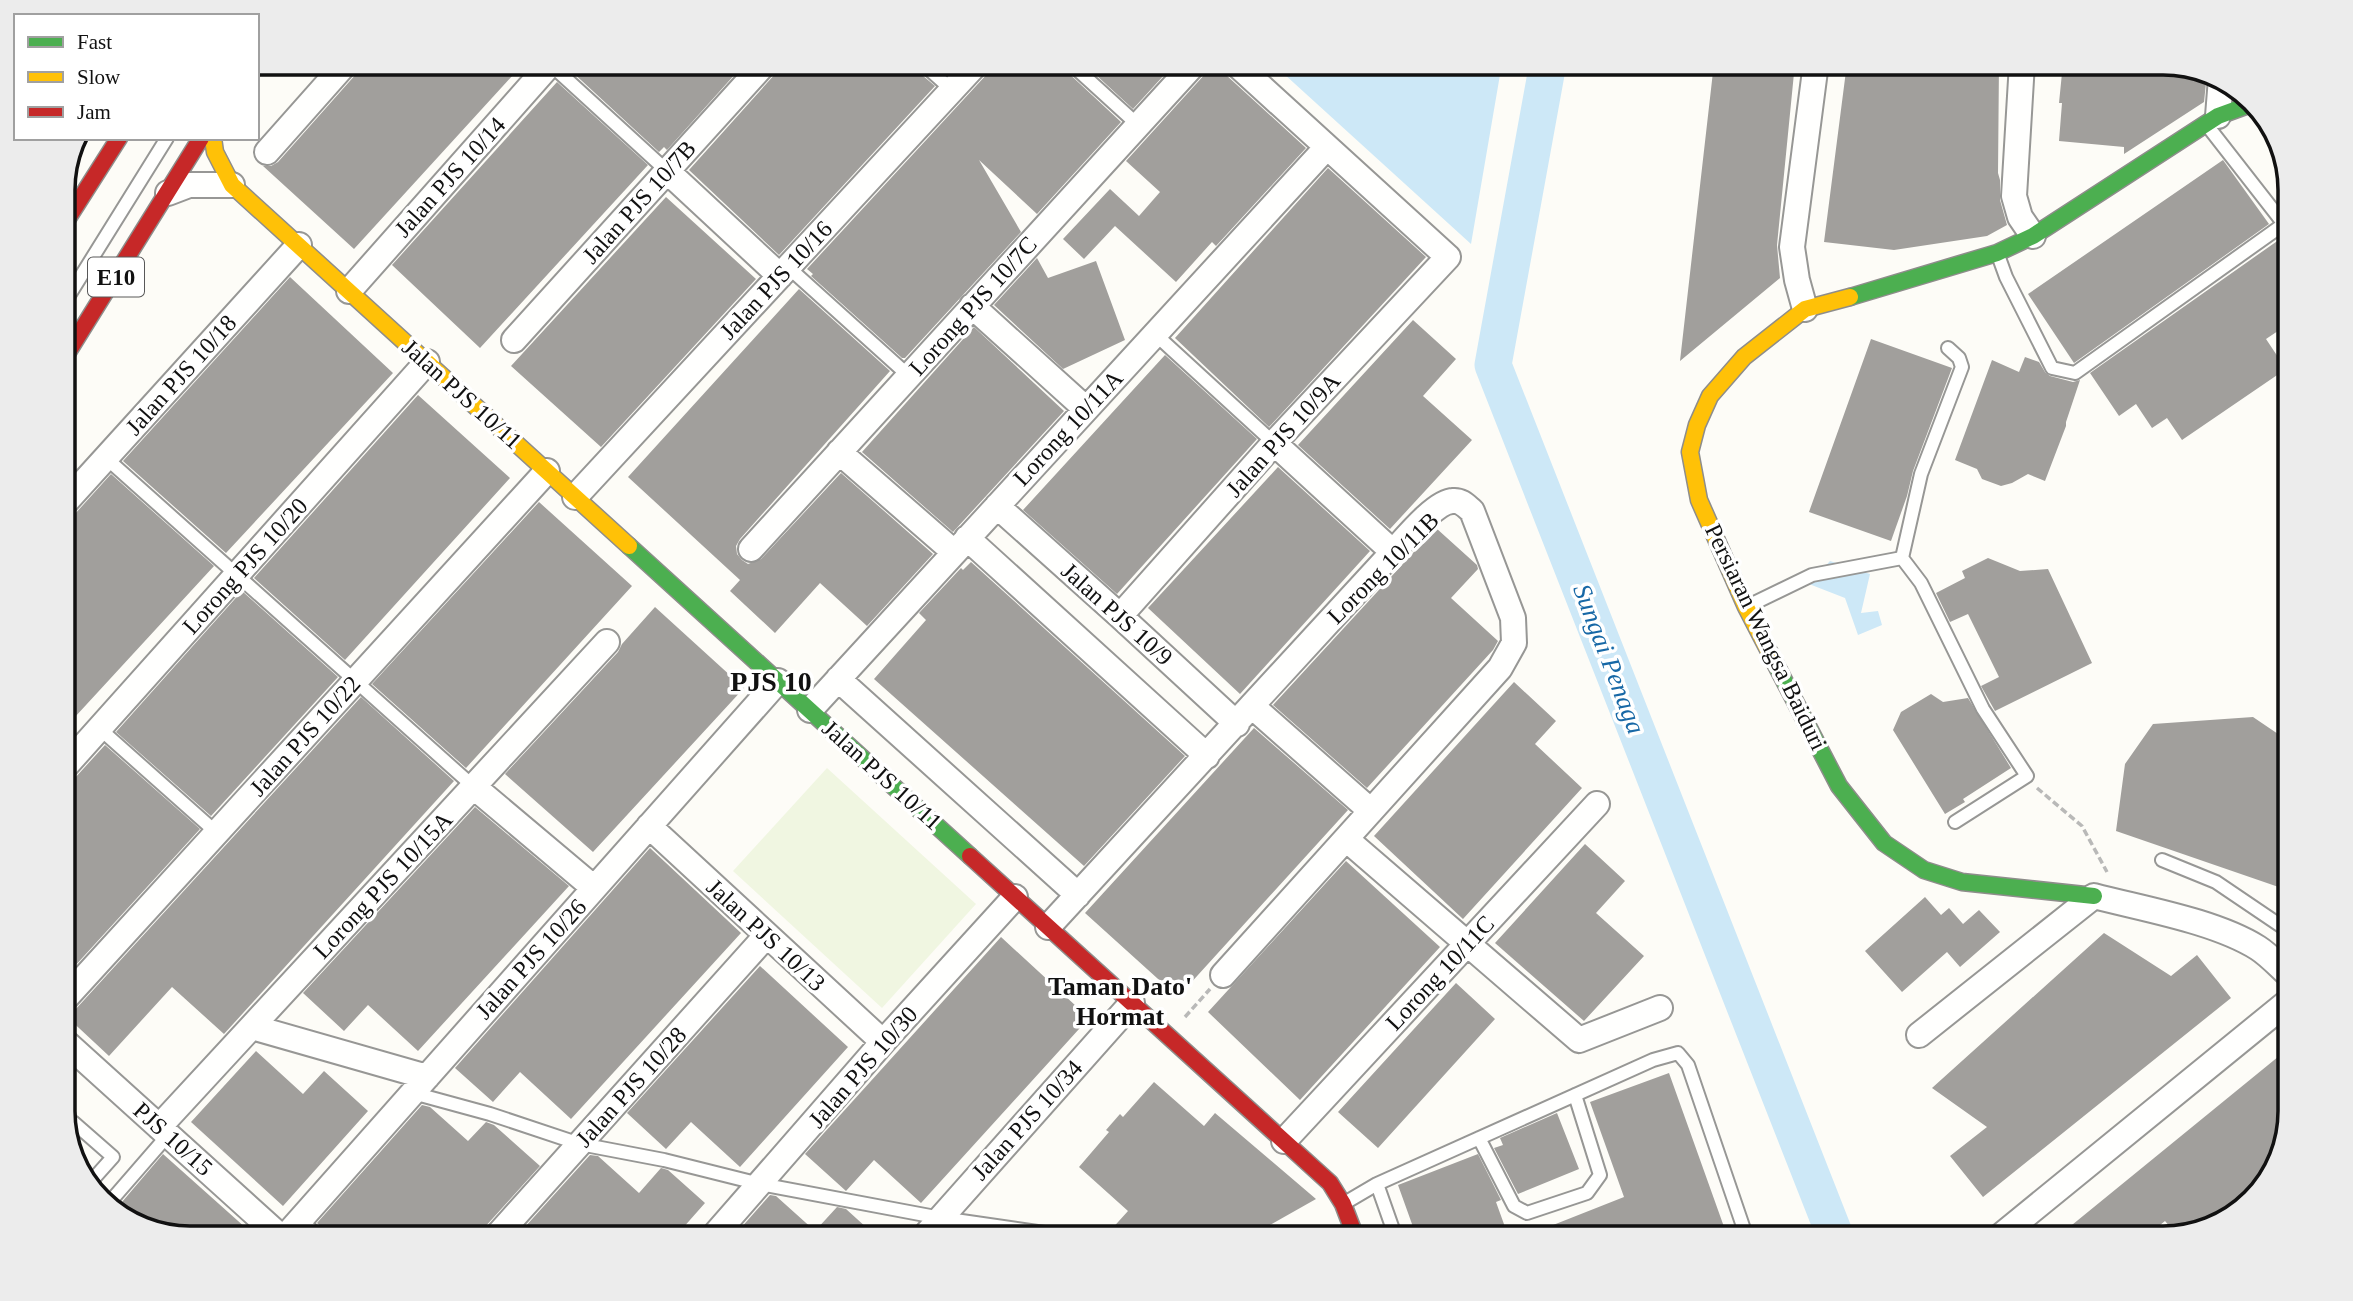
<svg xmlns="http://www.w3.org/2000/svg" width="2353" height="1301" font-family="Georgia,serif">
<rect width="100%" height="100%" fill="#fdfcf7"/>
<!-- pitch -->
<path fill="#f0f6e1" d="M 827,768 L 976,904 L 882,1008 L 733,871 Z"/>
<!-- water -->
<path fill="#cde8f7" d="M 1272,63 L 1502,63 L 1471,244 Z
M 1830,561 L 1870,574 L 1861,613 L 1878,611 L 1882,625 L 1858,635 L 1845,598 L 1809,584 Z"/>
<g fill="none" stroke-linecap="round" stroke-linejoin="round">
<!-- river -->
<path stroke="#cde8f7" stroke-width="37" d="M 1548,63 L 1493,365 L 1836,1238"/>
</g>
<!-- building -->
<path fill="#a19f9c" d="M 360,63 L 524,63 L 354,249 L 263,166 L 271,166 L 278,162 L 357,73 Z
M 574,63 L 745,63 L 667,150 L 664,147 L 659,152 L 569,69 Z
M 779,63 L 913,63 L 916,70 L 935,86 L 779,255 L 689,170 L 776,73 Z
M 935,63 L 957,63 L 947,74 Z
M 991,63 L 1061,63 L 1064,69 L 1121,122 L 1037,214 L 979,160 L 1021,232 L 905,358 L 902,358 L 811,276 L 813,274 L 807,269 L 988,73 Z
M 1083,63 L 1175,63 L 1133,109 Z
M 1209,63 L 1221,63 L 1225,74 L 1306,148 L 1216,246 L 1212,242 L 1176,282 L 1115,226 L 1084,259 L 1063,239 L 1110,189 L 1139,216 L 1160,192 L 1126,161 L 1206,73 Z
M 1714,63 L 1795,63 L 1777,245 L 1780,278 L 1680,361 Z
M 1847,63 L 1999,63 L 1998,173 L 2000,180 L 2000,200 L 2007,225 L 1987,236 L 1894,250 L 1824,242 Z
M 2063,63 L 2163,63 L 2207,73 L 2204,102 L 2124,154 L 2124,147 L 2059,141 L 2062,103 L 2059,103 Z
M 557,82 L 648,165 L 480,348 L 392,265 Z
M 2223,160 L 2269,224 L 2074,363 L 2028,294 Z
M 1328,168 L 1426,257 L 1269,427 L 1175,338 Z
M 666,197 L 756,279 L 601,447 L 511,366 Z
M 2290,232 L 2290,323 L 2266,339 L 2286,369 L 2182,440 L 2167,418 L 2152,428 L 2136,404 L 2119,416 L 2090,373 Z
M 1037,258 L 1048,278 L 1096,261 L 1125,340 L 1063,369 L 994,305 Z
M 290,277 L 393,373 L 226,553 L 123,461 Z
M 799,289 L 890,371 L 740,539 L 736,546 L 737,554 L 742,560 L 748,564 L 761,559 L 841,473 L 933,554 L 867,626 L 820,583 L 775,633 L 730,591 L 740,580 L 628,477 Z
M 1413,320 L 1456,359 L 1423,396 L 1472,440 L 1390,529 L 1298,445 Z
M 974,327 L 1064,411 L 953,532 L 862,452 Z
M 1871,339 L 1952,368 L 1913,471 L 1907,496 L 1891,541 L 1809,512 Z
M 1165,355 L 1257,439 L 1117,594 L 1023,510 Z
M 2025,357 L 2039,362 L 2045,372 L 2050,376 L 2073,382 L 2080,380 L 2066,422 L 2066,426 L 2045,481 L 2028,474 L 2012,483 L 2001,486 L 1982,479 L 1977,469 L 1955,460 L 1992,360 L 2019,372 Z
M 418,395 L 510,478 L 345,660 L 254,578 Z
M 1278,467 L 1370,551 L 1240,694 L 1148,608 Z
M 111,474 L 214,566 L 63,730 L 63,523 L 74,515 Z
M 539,502 L 632,586 L 466,768 L 372,684 Z
M 1436,528 L 1477,565 L 1478,569 L 1451,598 L 1498,641 L 1493,650 L 1367,788 L 1273,705 Z
M 1988,558 L 2020,571 L 2048,569 L 2092,663 L 1995,711 L 1981,686 L 1999,677 L 1968,614 L 1950,622 L 1936,593 L 1965,578 L 1962,571 Z
M 971,562 L 1185,756 L 1084,866 L 874,679 L 926,620 L 919,613 L 961,568 L 963,570 Z
M 242,591 L 338,677 L 211,816 L 116,732 Z
M 655,607 L 744,688 L 593,852 L 505,774 L 618,652 L 622,644 Z
M 1514,682 L 1556,721 L 1535,744 L 1582,788 L 1463,919 L 1374,836 Z
M 1931,694 L 1943,702 L 1968,698 L 2011,768 L 1963,799 L 1965,802 L 1945,814 L 1893,730 L 1901,712 Z
M 361,697 L 454,781 L 224,1034 L 172,987 L 109,1056 L 65,1015 L 74,1011 Z
M 2253,717 L 2290,742 L 2290,891 L 2116,831 L 2125,764 L 2153,724 Z
M 1254,728 L 1348,810 L 1178,997 L 1085,913 Z
M 105,745 L 200,829 L 63,979 L 63,783 L 74,779 Z
M 475,807 L 569,886 L 418,1051 L 368,1005 L 344,1031 L 303,993 Z
M 1585,844 L 1625,881 L 1596,913 L 1644,956 L 1584,1021 L 1495,943 Z
M 650,848 L 741,933 L 571,1119 L 520,1072 L 493,1102 L 455,1068 Z
M 1346,861 L 1440,947 L 1300,1100 L 1208,1012 Z
M 1925,897 L 1941,915 L 1949,908 L 1963,924 L 1979,910 L 2000,932 L 1960,967 L 1947,952 L 1902,992 L 1865,951 Z
M 2104,933 L 2171,976 L 2197,955 L 2231,998 L 1983,1197 L 1950,1156 L 1987,1127 L 1932,1088 Z
M 1001,937 L 1089,1018 L 921,1203 L 874,1160 L 846,1191 L 805,1154 Z
M 760,966 L 848,1047 L 740,1167 L 691,1122 L 666,1149 L 627,1113 Z
M 1456,983 L 1495,1019 L 1378,1148 L 1338,1112 Z
M 2290,1047 L 2290,1111 L 2277,1167 L 2227,1221 L 2176,1234 L 2165,1221 L 2144,1238 L 2056,1238 Z
M 256,1051 L 303,1094 L 324,1071 L 368,1111 L 283,1206 L 191,1122 Z
M 1669,1073 L 1728,1238 L 1520,1238 L 1624,1197 L 1590,1102 Z
M 1154,1082 L 1204,1126 L 1215,1113 L 1316,1199 L 1247,1238 L 1155,1238 L 1109,1232 L 1128,1211 L 1079,1167 L 1109,1132 L 1106,1130 L 1120,1114 L 1123,1117 Z
M 422,1105 L 430,1107 L 468,1141 L 486,1122 L 494,1125 L 540,1166 L 484,1228 L 481,1238 L 330,1238 L 327,1232 L 317,1223 Z
M 1557,1113 L 1579,1169 L 1518,1194 L 1494,1148 L 1503,1145 L 1500,1138 Z
M 163,1154 L 257,1238 L 190,1238 L 134,1225 L 116,1209 Z
M 1478,1154 L 1501,1200 L 1496,1202 L 1509,1238 L 1417,1238 L 1398,1185 Z
M 590,1155 L 598,1156 L 639,1193 L 661,1168 L 668,1170 L 705,1203 L 674,1238 L 515,1238 Z
M 770,1195 L 776,1196 L 815,1231 L 837,1207 L 846,1209 L 878,1238 L 732,1238 Z"/>
<g fill="none" stroke-linecap="round" stroke-linejoin="round">
<defs>
<path id="lane" d="M 922,63 L 952,90
M 1070,63 L 1138,125
M 550,64 L 667,171
M 2206,124 L 2284,224 L 2289,222
M 1998,255 L 2006,277 L 2052,368 L 2075,373 L 2284,224
M 788,267 L 909,376
M 63,305 L 167,138
M 1155,334 L 1274,443
M 1948,348 L 1959,358 L 1962,367 L 1921,474 L 1902,558 L 1921,583 L 1983,709 L 2027,776 L 1955,822
M 106,458 L 474,787
M 1746,607 L 1812,575 L 1902,558
M 100,729 L 217,833
M 2162,860 L 2216,882 L 2290,932
M 63,1071 L 79,1054
M 413,1093 L 490,1114 L 580,1144 L 664,1160 L 760,1184 L 941,1218 L 1079,1238
M 73,1122 L 113,1157 L 88,1185
M 1479,1138 L 1514,1206 L 1527,1213 L 1587,1193 L 1600,1175 L 1575,1095
M 1377,1184 L 1396,1238
M 109,1203 L 168,1135
M 1343,1204 L 1377,1184 L 1653,1060 L 1678,1053 L 1688,1065 L 1747,1238
M 300,1220 L 321,1238"/>
<path id="street" d="M 2022,63 L 2014,196 L 2020,217 L 2033,236
M 2218,116 L 2221,78
M 267,152 L 346,63
M 667,171 L 780,276
M 168,193 L 189,185 L 232,185
M 349,291 L 551,63
M 972,306 L 1086,409
M 1805,309 L 1797,280 L 1792,247 L 1816,63
M 514,340 L 765,63
M 1274,443 L 1393,552
M 839,452 L 954,552
M 575,497 L 977,63
M 63,505 L 299,245
M 997,506 L 1120,616 L 1237,724
M 967,538 L 1207,756
M 751,549 L 1195,63
M 1120,616 L 1274,443 L 1448,257 L 1235,63
M 838,679 L 1078,895
M 1253,707 L 1371,811
M 810,710 L 1327,147
M 63,769 L 427,362
M 474,787 L 594,888
M 649,826 L 883,1042
M 1346,839 L 1579,1040 L 1660,1008
M 1048,927 L 1393,552 C 1405,539 1436,501 1453,501 C 1461,500 1466,506 1472,511 L 1513,618 L 1514,643 L 1500,668 L 1223,975
M 63,1001 L 547,471
M 252,1027 L 427,1077
M 1919,1035 L 2094,896 C 2143,909 2215,921 2258,948 C 2269,955 2280,967 2290,976
M 63,1040 L 282,1238
M 159,1127 L 607,642
M 1284,1141 L 1597,804
M 284,1238 L 778,681
M 495,1238 L 766,936
M 712,1238 L 883,1042 L 1015,897
M 923,1238 L 1132,1003
M 1998,1238 L 2290,1000"/>
<path id="fast" d="M 1850,297 L 1997,253 L 2033,236 L 2218,116 L 2251,104
M 629,546 L 970,856
M 1775,663 L 1839,786 L 1884,843 L 1924,870 L 1962,882 L 2094,896"/>
<path id="slow" d="M 213,138 L 215,152 L 232,185 L 629,546
M 1775,663 L 1746,607 L 1699,500 L 1690,452 L 1697,425 L 1710,396 L 1744,357 L 1805,309 L 1850,297"/>
<path id="jam" d="M 63,226 L 119,138
M 63,360 L 201,138
M 970,856 L 1330,1183 L 1343,1204 L 1356,1238"/>
</defs>
<!-- lane casing -->
<use href="#lane" stroke="#979795" stroke-width="16"/>
<!-- street casing -->
<use href="#street" stroke="#979795" stroke-width="28"/>
<!-- fast casing -->
<use href="#fast" stroke="#8e8d8b" stroke-width="19"/>
<!-- slow casing -->
<use href="#slow" stroke="#8e8d8b" stroke-width="19"/>
<!-- jam casing -->
<use href="#jam" stroke="#8e8d8b" stroke-width="19"/>
<!-- path -->
<path stroke="#b9b9b8" stroke-width="3.5" stroke-dasharray="7 3.5" stroke-linecap="butt" d="M 2037,788 L 2082,826 L 2107,872
M 1185,1017 L 1210,989"/>
<!-- lane -->
<use href="#lane" stroke="#fffffe" stroke-width="12"/>
<!-- street -->
<use href="#street" stroke="#fffffe" stroke-width="24"/>
<!-- fast -->
<use href="#fast" stroke="#4caf50" stroke-width="16"/>
<!-- slow -->
<use href="#slow" stroke="#ffc107" stroke-width="16"/>
<!-- jam -->
<use href="#jam" stroke="#c62828" stroke-width="16"/>
</g>
<g text-anchor="middle" dominant-baseline="central" stroke-width="7" stroke-linejoin="round" paint-order="stroke">
<!-- shield labels -->
<rect fill="#fff" stroke="#585858" stroke-width="2" x="88" y="257.5" width="56" height="39" rx="5"/>
<g font-size="23" font-weight="bold" fill="#111">
<text x="116" y="277">E10</text>
</g>
<!-- street labels -->
<g font-size="24" fill="#111" stroke="#fff">
<text transform="translate(450 177) rotate(-48)">Jalan PJS 10/14</text>
<text transform="translate(639 202) rotate(-48)">Jalan PJS 10/7B</text>
<text transform="translate(776 280) rotate(-47)">Jalan PJS 10/16</text>
<text transform="translate(973 306) rotate(-48)">Lorong PJS 10/7C</text>
<text transform="translate(181 375) rotate(-48)">Jalan PJS 10/18</text>
<text transform="translate(462 394) rotate(42)">Jalan PJS 10/11</text>
<text transform="translate(1068 428) rotate(-47)">Lorong 10/11A</text>
<text transform="translate(1283 435) rotate(-48)">Jalan PJS 10/9A</text>
<text transform="translate(245 566) rotate(-48)">Lorong PJS 10/20</text>
<text transform="translate(1383 568) rotate(-45)">Lorong 10/11B</text>
<text transform="translate(1117 614) rotate(42)">Jalan PJS 10/9</text>
<text transform="translate(1766 637) rotate(64)">Persiaran Wangsa Baiduri</text>
<text transform="translate(305 736) rotate(-48)">Jalan PJS 10/22</text>
<text transform="translate(882 775) rotate(42)">Jalan PJS 10/11</text>
<text transform="translate(383 885) rotate(-47)">Lorong PJS 10/15A</text>
<text transform="translate(766 935) rotate(43)">Jalan PJS 10/13</text>
<text transform="translate(531 959) rotate(-48)">Jalan PJS 10/26</text>
<text transform="translate(1440 973) rotate(-47)">Lorong 10/11C</text>
<text transform="translate(863 1067) rotate(-49)">Jalan PJS 10/30</text>
<text transform="translate(631 1087) rotate(-48)">Jalan PJS 10/28</text>
<text transform="translate(1027 1120) rotate(-48)">Jalan PJS 10/34</text>
<text transform="translate(173 1139) rotate(42)">PJS 10/15</text>
</g>
<!-- water labels -->
<g font-size="26" font-style="italic" fill="#1768a6" stroke="#fff">
<text transform="translate(1609 659) rotate(69)">Sungai Penaga</text>
</g>
<!-- neighbourhood labels -->
<g font-size="26" font-weight="bold" fill="#111" stroke="#fff">
<text x="1120" y="986">Taman Dato'<tspan x="1120" dy="30">Hormat</tspan></text>
</g>
<!-- quarter labels -->
<g font-size="28" font-weight="bold" fill="#111" stroke="#fff">
<text x="771" y="681">PJS 10</text>
</g>
</g>
<!-- crop -->
<path d="M0 0H2353V1301H0ZM190 75H2163A115 115 0 0 1 2278 190V1111A115 115 0 0 1 2163 1226H190A115 115 0 0 1 75 1111V190A115 115 0 0 1 190 75Z" fill="#ececec" fill-rule="evenodd"/>
<path fill="none" stroke="#111" stroke-width="3.5" d="M190 75H2163A115 115 0 0 1 2278 190V1111A115 115 0 0 1 2163 1226H190A115 115 0 0 1 75 1111V190A115 115 0 0 1 190 75Z"/>
<!-- legend -->
<rect x="14" y="14" width="245" height="126" fill="#ffffff" stroke="#a0a0a0" stroke-width="2"/>
<rect x="28" y="37" width="35" height="10" fill="#4caf50" stroke="#a0a0a0" stroke-width="2"/>
<text x="77" y="49" font-size="21" fill="#111111">Fast</text>
<rect x="28" y="72" width="35" height="10" fill="#ffc107" stroke="#a0a0a0" stroke-width="2"/>
<text x="77" y="84" font-size="21" fill="#111111">Slow</text>
<rect x="28" y="107" width="35" height="10" fill="#c62828" stroke="#a0a0a0" stroke-width="2"/>
<text x="77" y="119" font-size="21" fill="#111111">Jam</text>
</svg>
